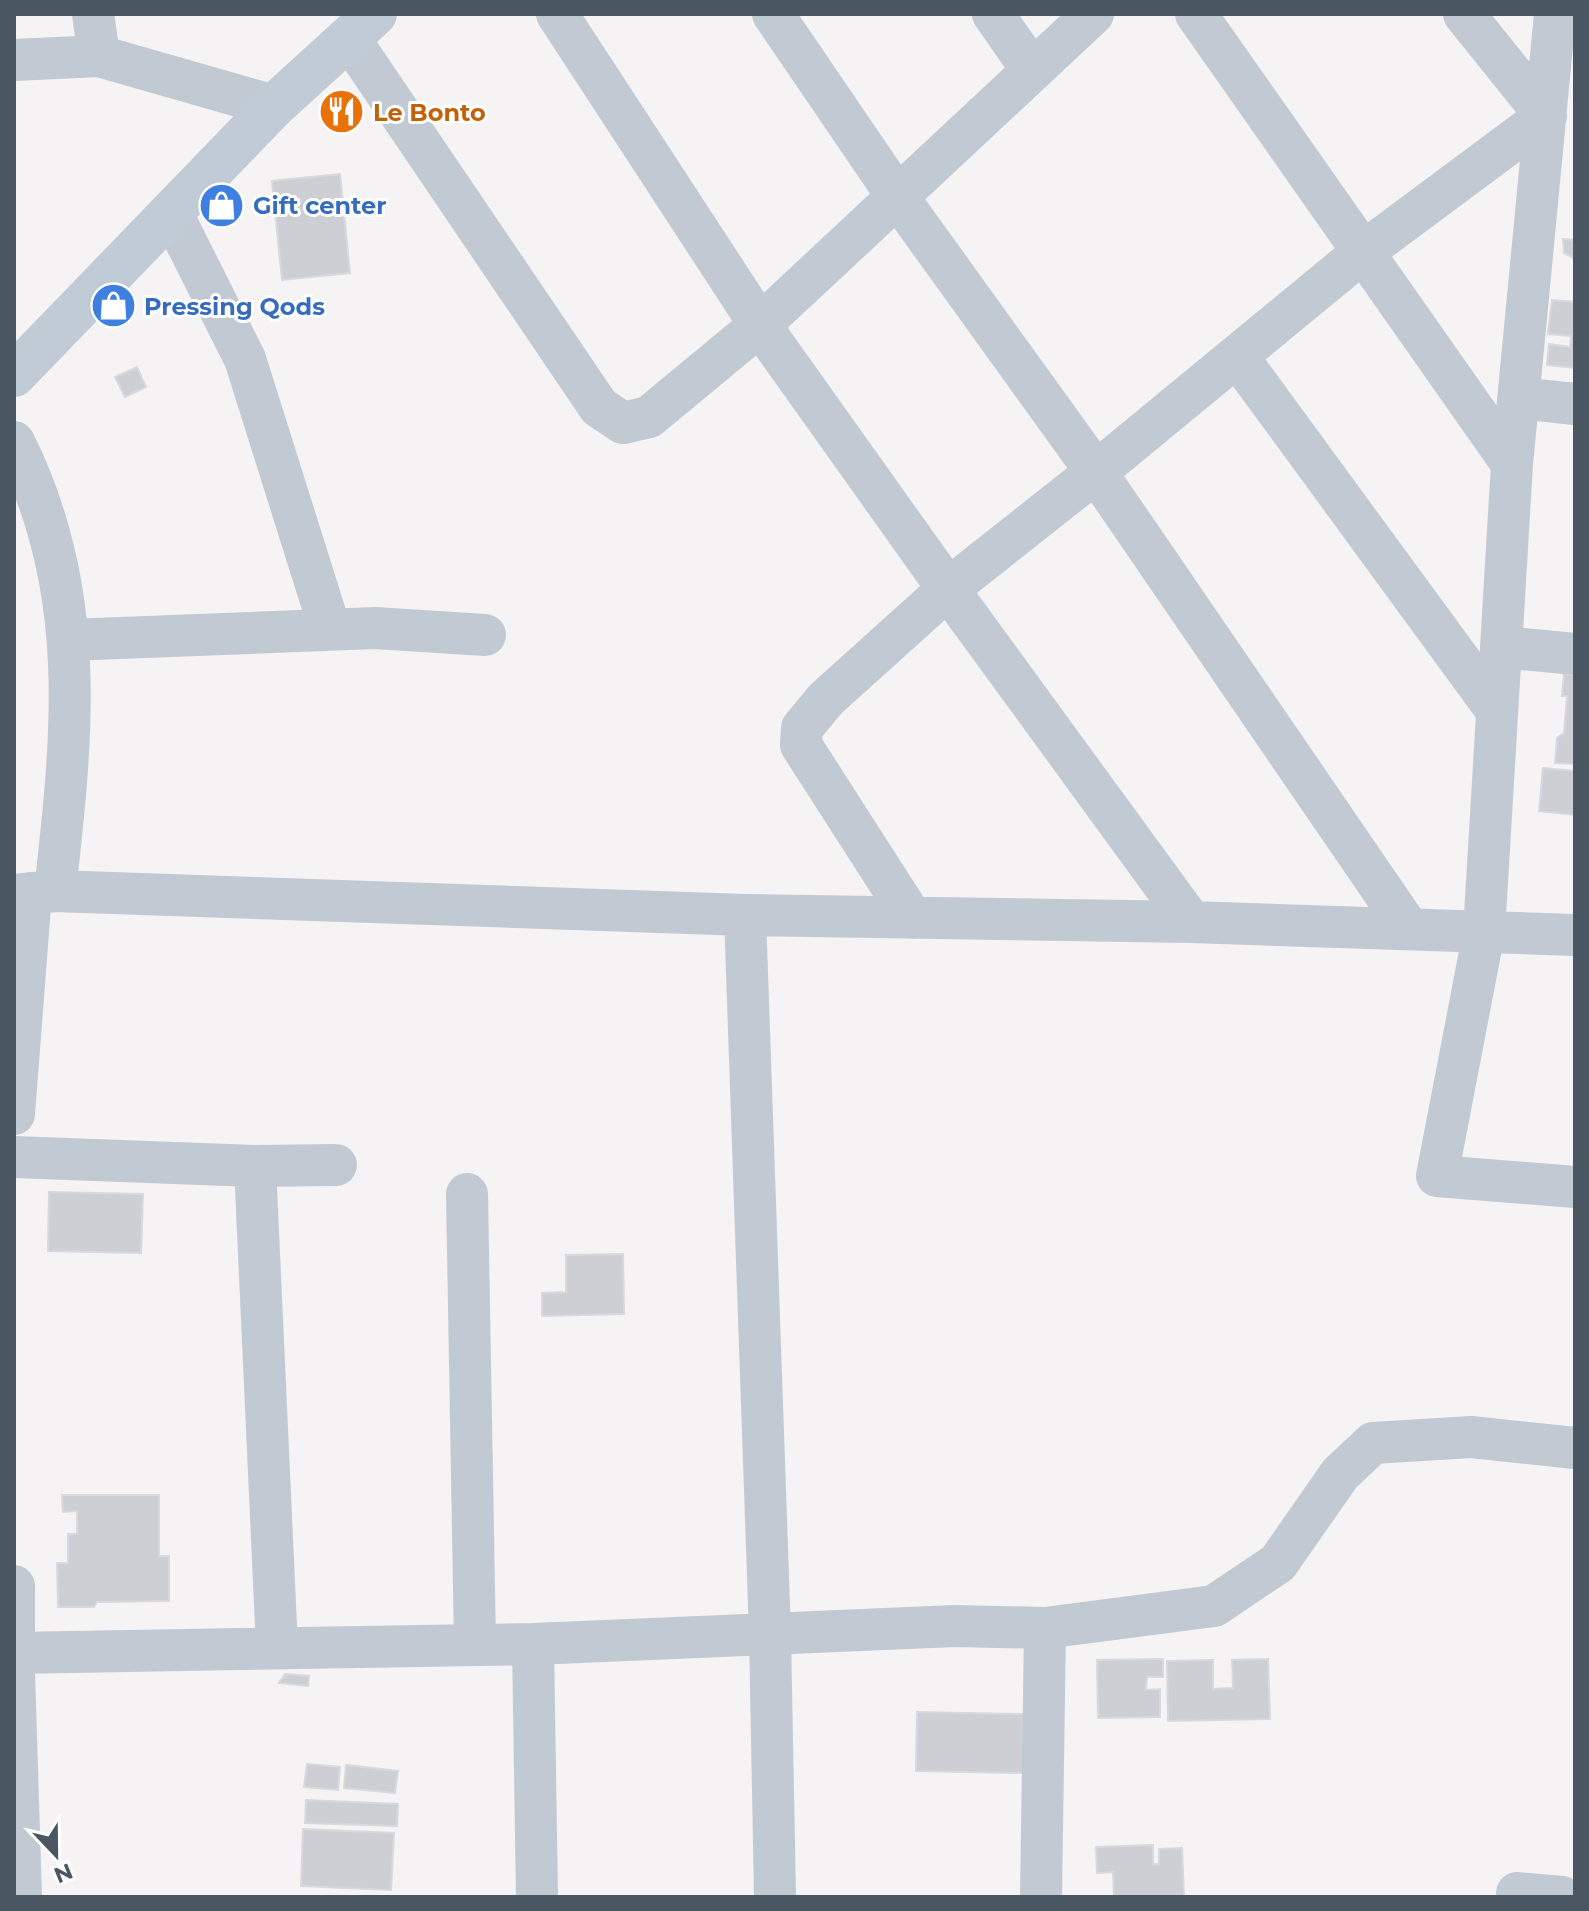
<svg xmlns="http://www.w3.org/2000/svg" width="1589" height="1911" font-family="Montserrat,sans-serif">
<rect width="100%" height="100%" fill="#f5f3f3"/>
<!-- building -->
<path fill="#cdcfd5" stroke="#d7d9de" stroke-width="2" d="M 340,174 L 350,273 L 282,280 L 272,181 Z
M 1563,239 L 1575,240 L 1575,259 L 1564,253 Z
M 1552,300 L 1575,302 L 1575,368 L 1547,365 L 1549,344 L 1570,347 L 1571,336 L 1548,334 Z
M 137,367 L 146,387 L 125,397 L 115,377 Z
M 1564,674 L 1575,675 L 1575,764 L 1555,763 L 1557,738 L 1564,733 L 1567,696 L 1562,696 Z
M 1543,768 L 1575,771 L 1575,815 L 1539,811 Z
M 49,1192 L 143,1194 L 141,1253 L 48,1251 Z
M 623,1254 L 624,1314 L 542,1316 L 542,1293 L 566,1292 L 566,1255 Z
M 62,1495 L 159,1495 L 159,1556 L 169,1556 L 169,1601 L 97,1602 L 94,1607 L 58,1607 L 57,1563 L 68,1563 L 68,1534 L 77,1534 L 77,1511 L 63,1512 Z
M 1163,1659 L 1163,1677 L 1147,1677 L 1146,1690 L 1160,1689 L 1160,1717 L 1098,1718 L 1097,1660 Z
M 1268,1659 L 1270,1719 L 1168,1721 L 1167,1661 L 1213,1660 L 1213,1689 L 1233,1688 L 1232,1660 Z
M 285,1674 L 309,1676 L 308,1686 L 279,1683 Z
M 917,1712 L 1024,1714 L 1023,1773 L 916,1771 Z
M 307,1764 L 340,1767 L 338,1790 L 304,1787 Z
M 346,1765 L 398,1771 L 395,1793 L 344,1788 Z
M 306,1800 L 398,1804 L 397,1826 L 305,1823 Z
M 303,1829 L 394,1833 L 391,1890 L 301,1886 Z
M 1153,1845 L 1153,1864 L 1159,1864 L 1159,1849 L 1182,1848 L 1184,1897 L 1114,1897 L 1113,1872 L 1097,1873 L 1096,1847 Z"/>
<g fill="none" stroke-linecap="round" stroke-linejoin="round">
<!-- street -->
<path stroke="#c1cad2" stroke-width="42" d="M 93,14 L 99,56
M 557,14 L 760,325 L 948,589 L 1191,922 L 1575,935
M 773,14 L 897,196 L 1096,472 L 948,589 L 826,699 L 802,728 L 801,745 L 912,918
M 993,14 L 1032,70
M 1196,14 L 1512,464
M 1555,14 L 1512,464 L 1484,932 L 1437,1176 L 1575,1187
M 349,38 L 599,407 L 623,423 L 649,417 L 760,325 L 1093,14
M 14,60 L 99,56 L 274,106
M 171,212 L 245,359 L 330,629
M 1237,356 L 1497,711
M 1519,398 L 1575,404
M 14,442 C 88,590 73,732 55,891
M 68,640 L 375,628 L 485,635
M 1501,647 L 1575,654
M 14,895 L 55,891 L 745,915 L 1191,922
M 745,915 L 770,1634 L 775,1897
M 1409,929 L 1096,472 L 1363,252 L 1546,116 L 1464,14
M 14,1114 L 31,893
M 14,1157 L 255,1166 L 336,1165
M 255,1166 L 277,1648
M 467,1194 L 475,1645
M 14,1586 L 14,1639
M 1045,1628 L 1214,1606 L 1278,1563 L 1340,1474 L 1373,1443 L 1471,1437 L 1575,1448
M 533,1644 L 537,1897
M 14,1653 L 533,1644 L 955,1626 L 1045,1628 L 1041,1897
M 14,1672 L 21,1897
M 1517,1893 L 1562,1897"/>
<!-- secondary -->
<path stroke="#c1cbd6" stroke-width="44" d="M 14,375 L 274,106 L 375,14"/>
</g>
<!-- icons -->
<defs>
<symbol id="restaurant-disc" viewBox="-11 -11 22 22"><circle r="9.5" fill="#e8710a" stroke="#fff"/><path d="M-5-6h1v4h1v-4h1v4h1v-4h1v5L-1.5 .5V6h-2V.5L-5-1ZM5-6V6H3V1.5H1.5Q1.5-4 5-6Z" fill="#fff"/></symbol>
<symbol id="shop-disc" viewBox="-11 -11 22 22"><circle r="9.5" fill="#3f7fe0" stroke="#fff"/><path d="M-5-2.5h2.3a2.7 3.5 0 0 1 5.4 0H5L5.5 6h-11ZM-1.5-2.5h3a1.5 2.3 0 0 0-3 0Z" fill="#fff"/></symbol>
</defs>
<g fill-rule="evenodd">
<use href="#restaurant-disc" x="316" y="86" width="51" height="51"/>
<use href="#shop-disc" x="196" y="180" width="51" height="51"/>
<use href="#shop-disc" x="88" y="280" width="51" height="51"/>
</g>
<g text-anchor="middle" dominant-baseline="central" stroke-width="6" stroke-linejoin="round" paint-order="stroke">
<!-- food labels -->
<g font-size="24" font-weight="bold" fill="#c56008" stroke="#fff" text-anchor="start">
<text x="373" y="112">Le Bonto</text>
</g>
<!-- shop labels -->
<g font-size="24" font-weight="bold" fill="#366cbe" stroke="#fff" text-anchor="start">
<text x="253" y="205">Gift center</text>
<text x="144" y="306">Pressing Qods</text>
</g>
</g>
<!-- border -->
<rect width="1589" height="1911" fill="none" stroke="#4a5661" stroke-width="32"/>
<!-- north arrow -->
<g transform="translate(56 1855) rotate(158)" stroke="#ffffff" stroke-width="6" paint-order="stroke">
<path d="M0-6L14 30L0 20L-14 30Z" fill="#4a5661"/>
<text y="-12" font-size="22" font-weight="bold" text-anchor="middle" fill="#4a5661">N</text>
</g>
</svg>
